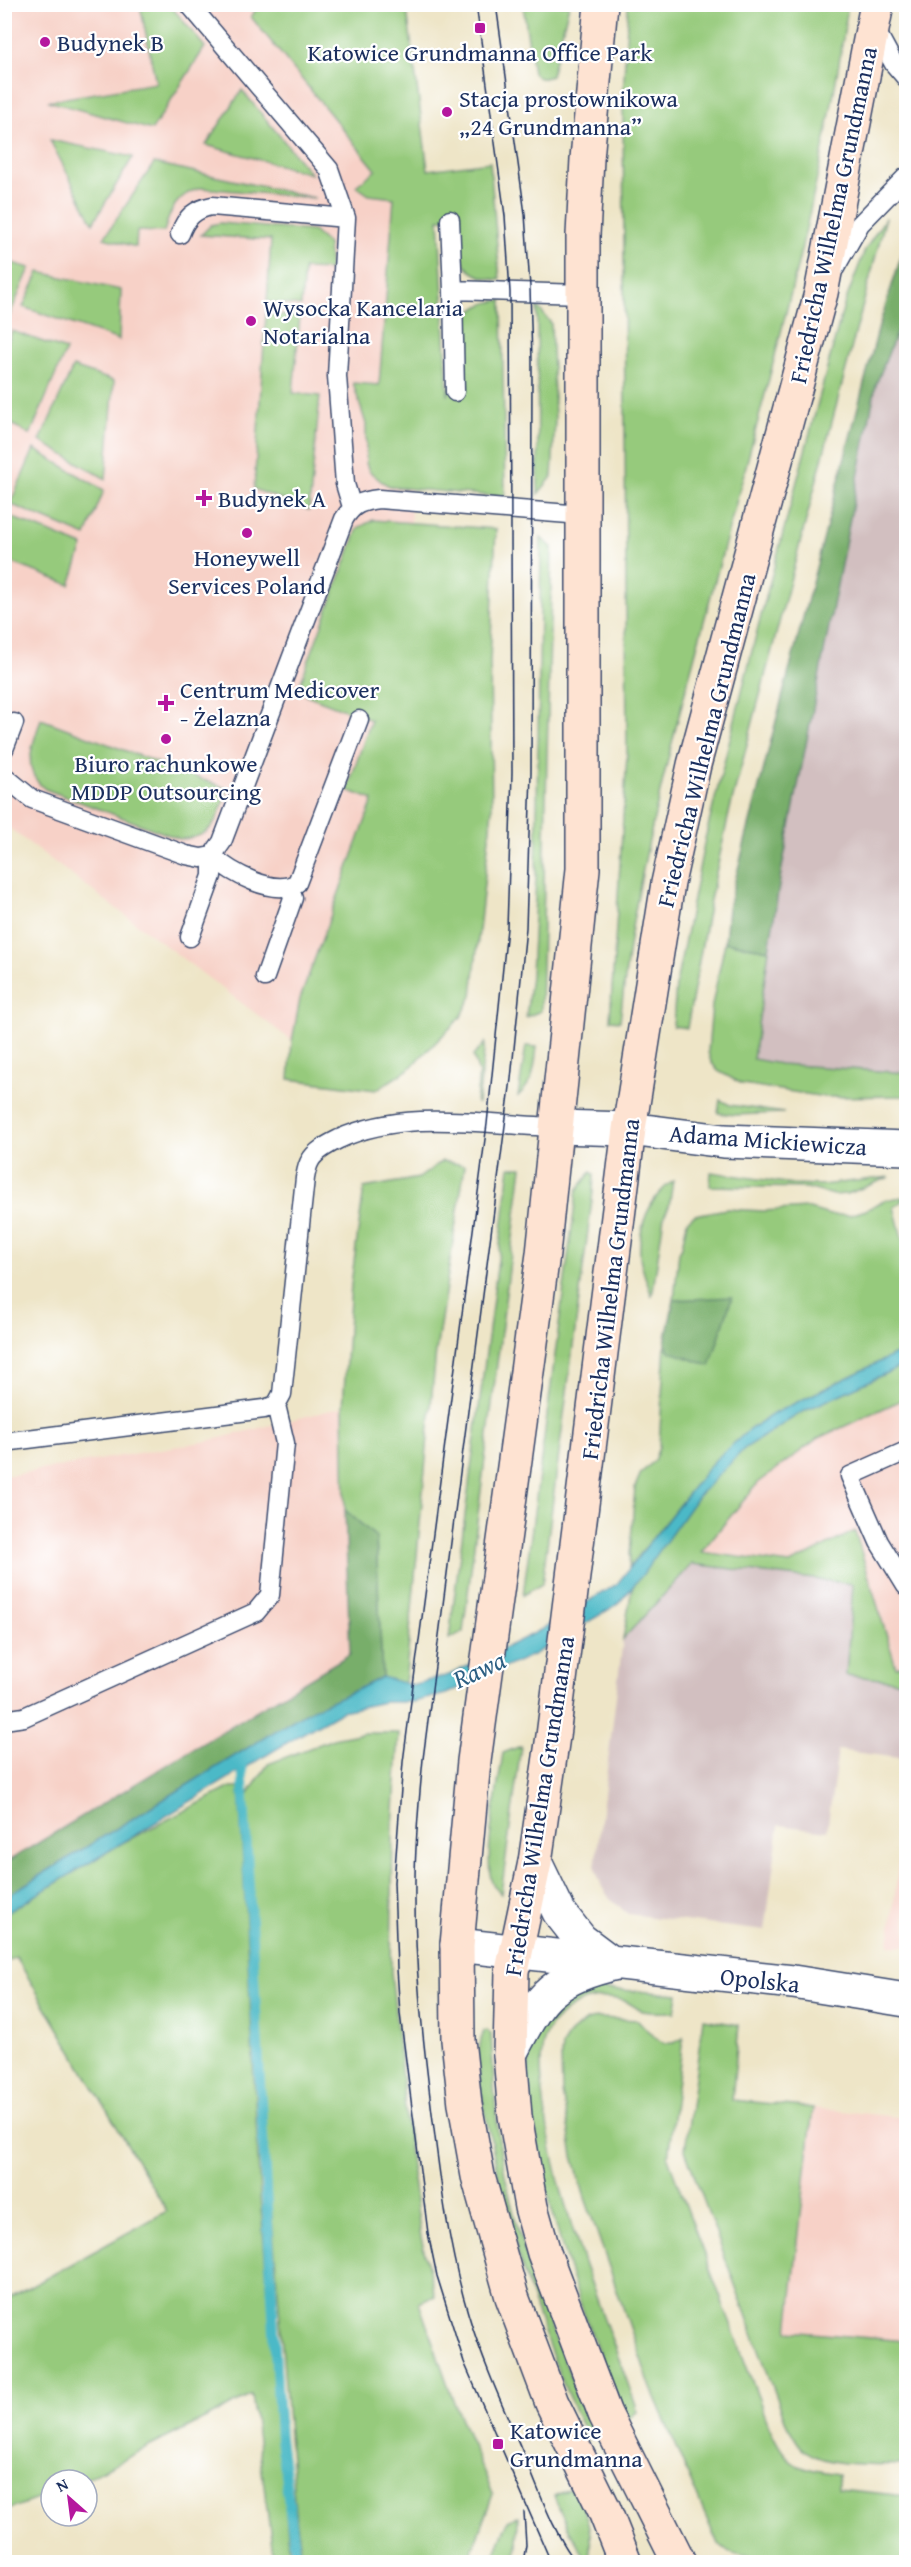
<svg xmlns="http://www.w3.org/2000/svg" width="911" height="2567" font-family="'Gentium Book Plus',serif">
<rect width="100%" height="100%" fill="#fff"/>
<filter id="ink" filterUnits="userSpaceOnUse"><feTurbulence type="fractalNoise" baseFrequency=".0167" numOctaves="2"/><feDisplacementMap in="SourceGraphic" scale="12" xChannelSelector="R" yChannelSelector="G"/><feConvolveMatrix kernelMatrix="1 2 1 2 8 2 1 2 1" color-interpolation-filters="sRGB"/></filter>
<filter id="wash" filterUnits="userSpaceOnUse"><feTurbulence type="fractalNoise" baseFrequency=".008" numOctaves="4" result="noise"/><feDisplacementMap in="SourceGraphic" scale="24" xChannelSelector="R" yChannelSelector="G"/><feGaussianBlur stdDeviation="1.35" result="paint"/><feColorMatrix in="noise" values="0 0 0 0 0 0 0 0 0 0 0 0 0 0 0 0 0 1.4 0 .05"/><feComposite in="paint" operator="in"/></filter>
<g filter="url(#wash)">
<rect width="100%" height="100%" fill="#eee5c7"/>
<!-- built -->
<path fill="#f7d1c7" d="M 4,5 L 259,5 L 251,17 L 376,170 L 356,186 L 369,195 L 394,198 L 379,385 L 354,383 L 364,413 L 366,436 L 391,487 L 411,489 L 410,629 L 376,1090 L 289,1079 L 291,1040 L 5,825 Z
M 906,1398 L 906,1664 L 896,1667 L 855,1531 L 790,1564 L 701,1552 L 758,1483 L 817,1439 Z
M 343,1407 L 350,1654 L 5,1863 L 5,1476 L 208,1441 Z
M 906,1798 L 906,1946 L 889,1945 Z
M 813,2108 L 906,2118 L 906,2341 L 788,2331 Z"/>
<!-- industrial -->
<path fill="#d2bfc0" d="M 906,308 L 906,1073 L 780,1064 L 753,1059 L 781,873 L 876,384 Z
M 692,1564 L 854,1584 L 846,1675 L 906,1682 L 906,1759 L 838,1750 L 827,1831 L 779,1825 L 765,1931 L 628,1914 L 610,1899 L 602,1887 L 595,1868 L 623,1639 Z"/>
<!-- green -->
<path fill="#96ca7b" stroke="#587c6c" stroke-width="1.5" d="M 140,5 L 170,5 L 205,47 L 152,130 L 48,101 L 156,83 Z
M 259,5 L 450,5 L 407,10 L 428,170 L 490,162 L 500,280 C 458,277 459,255 457,220 L 439,219 L 448,396 C 452,380 462,326 469,315 C 477,304 490,302 502,300 L 505,497 L 391,487 L 382,482 L 369,471 L 366,463 L 366,424 L 353,383 L 379,385 L 394,198 L 369,195 L 356,186 L 376,170 L 251,17 Z
M 523,5 L 569,5 L 551,76 C 543,79 539,80 533,73 Z
M 628,5 L 848,5 C 822,190 772,370 723,551 C 690,673 655,797 633,922 C 627,955 624,988 620,1021 L 610,1020 L 627,755 L 623,96 Z
M 242,90 L 311,174 L 206,145 Z
M 50,140 L 133,157 L 93,223 Z
M 154,163 L 315,198 L 201,188 C 177,194 170,210 164,232 L 137,231 L 136,247 L 104,238 Z
M 886,217 L 730,809 L 710,900 L 687,1028 L 673,1026 L 676,984 L 705,839 L 759,623 L 844,305 L 865,250 Z
M 220,223 L 313,231 L 328,244 L 330,270 L 304,269 L 301,306 L 267,302 L 271,240 L 201,235 L 211,225 Z
M 5,261 L 30,268 L 5,326 L 4,261 Z
M 39,272 L 121,290 L 119,340 L 23,307 Z
M 537,306 L 551,323 L 555,420 L 552,477 L 538,494 Z
M 266,314 L 300,316 L 293,393 L 320,396 L 309,510 L 254,489 Z
M 12,331 L 66,350 L 30,435 L 5,420 L 5,349 Z
M 73,367 L 114,381 L 106,479 L 40,441 Z
M 34,449 L 104,490 L 86,536 L 10,504 Z
M 6,515 L 83,546 L 70,585 L 5,560 Z
M 373,520 L 496,529 L 490,662 L 492,809 L 472,996 L 461,1017 L 409,1069 L 376,1090 L 289,1079 L 292,1041 L 300,999 L 373,800 L 347,790 L 371,720 L 306,695 L 301,681 L 358,528 Z
M 541,538 L 552,547 L 541,1011 L 526,1017 L 531,975 L 536,877 Z
M 41,719 L 228,789 C 217,818 216,838 180,839 L 45,789 C 20,769 33,745 41,719 Z
M 725,942 L 769,950 L 753,1059 L 780,1064 L 906,1073 L 906,1096 L 825,1097 L 742,1084 L 718,1071 L 711,1062 L 708,1052 L 712,1005 Z
M 485,1043 L 478,1103 L 476,1103 L 479,1073 L 473,1056 Z
M 526,1046 L 537,1047 C 534,1068 535,1081 518,1096 Z
M 720,1100 L 730,1105 L 784,1113 L 735,1115 L 718,1113 Z
M 442,1161 L 465,1165 L 436,1351 L 405,1684 L 382,1677 L 376,1537 L 345,1510 L 343,1407 L 351,1284 L 364,1188 L 419,1178 Z
M 510,1167 L 522,1167 L 467,1601 L 463,1632 L 449,1639 Z
M 591,1172 L 594,1174 L 593,1192 L 542,1584 L 523,1595 L 577,1190 Z
M 711,1172 L 793,1184 L 822,1185 L 890,1177 L 847,1194 L 833,1195 L 807,1188 L 710,1186 Z
M 673,1181 L 669,1206 L 664,1216 L 652,1297 C 648,1284 641,1269 640,1256 C 638,1227 649,1197 673,1181 Z
M 902,1197 L 903,1200 L 894,1207 L 902,1238 L 906,1239 L 906,1349 L 775,1413 L 750,1429 L 713,1462 L 629,1568 L 635,1487 L 641,1473 L 654,1461 L 659,1447 L 665,1343 L 669,1351 L 731,1298 L 674,1300 L 679,1252 L 682,1247 L 687,1221 L 695,1215 L 726,1209 L 764,1211 L 806,1208 L 830,1215 L 850,1215 L 866,1210 L 885,1200 Z
M 906,1364 L 906,1398 L 817,1439 L 758,1483 L 701,1552 L 790,1564 L 855,1531 L 896,1667 L 906,1664 L 906,1682 L 846,1675 L 853,1584 L 692,1564 L 623,1639 L 632,1588 L 698,1496 L 723,1470 L 745,1448 L 802,1412 Z
M 364,1733 L 399,1733 L 393,1826 L 391,1971 L 411,2166 L 421,2237 L 435,2296 L 419,2303 L 455,2405 L 493,2494 L 468,2562 L 303,2562 L 295,2511 L 265,2128 L 247,1796 L 268,1764 L 333,1739 Z
M 521,1746 L 501,1894 C 495,1888 491,1883 490,1874 C 486,1843 498,1786 503,1753 Z
M 231,1787 L 239,1787 L 260,2196 L 290,2562 L 274,2562 L 252,2395 L 83,2480 L 51,2480 L 51,2494 L 5,2511 L 5,2301 L 167,2211 L 16,1957 L 5,1963 L 5,1914 L 122,1843 Z
M 591,1988 L 678,1994 L 675,2012 C 665,2012 653,2013 643,2011 C 638,2010 633,2005 627,2002 C 614,1996 592,1997 579,2003 C 564,2010 550,2023 545,2038 C 539,2056 541,2074 543,2093 C 553,2199 601,2306 636,2406 L 637,2412 L 627,2420 C 585,2326 550,2228 535,2126 C 531,2101 525,2070 531,2044 C 537,2018 565,1993 591,1988 Z
M 597,2018 L 638,2020 C 650,2033 664,2053 683,2038 L 668,2158 L 769,2426 C 787,2467 796,2467 838,2474 L 838,2489 L 906,2496 L 906,2562 C 868,2563 742,2567 718,2545 L 651,2388 L 584,2195 L 573,2156 L 562,2092 L 561,2056 L 562,2046 L 571,2032 L 585,2022 Z
M 703,2019 L 739,2025 L 732,2100 L 813,2108 L 788,2331 L 906,2341 L 906,2465 C 877,2463 825,2469 802,2448 C 796,2442 792,2432 787,2425 L 685,2150 Z
M 487,2030 L 491,2034 C 494,2074 494,2113 501,2153 C 517,2251 556,2345 596,2435 L 589,2439 C 571,2407 558,2372 546,2338 C 520,2268 501,2198 488,2125 C 482,2096 472,2059 484,2031 Z
M 574,2487 C 586,2511 595,2534 588,2562 L 567,2526 L 554,2496 Z
M 518,2516 L 517,2546 L 513,2562 L 491,2562 L 508,2521 Z"/>
<!-- forest -->
<path fill="#78ae6b" stroke="#4a6e64" stroke-width="1.5" d="M 906,241 L 906,308 L 876,385 L 781,873 L 769,950 L 725,942 L 728,908 L 769,748 L 879,326 Z
M 732,1297 L 710,1366 L 669,1351 L 665,1343 L 674,1300 Z
M 345,1510 L 376,1537 L 382,1677 C 356,1692 329,1700 303,1714 L 5,1897 L 5,1863 L 350,1654 Z"/>
<!-- water -->
<path fill="#4cb9c7" stroke="#347492" stroke-width="1.5" d="M 906,1349 L 906,1364 L 802,1412 L 745,1448 L 698,1496 L 643,1574 L 618,1604 L 535,1654 L 446,1694 L 413,1702 L 384,1702 L 342,1711 L 298,1736 L 5,1914 L 5,1897 L 303,1714 C 329,1700 356,1692 382,1677 L 411,1685 L 449,1675 L 537,1632 L 617,1584 L 713,1462 L 750,1429 L 775,1413 Z"/>
<g fill="none" stroke-linecap="round" stroke-linejoin="round">
<!-- stream -->
<path stroke="#4cb9c7" stroke-width="10" d="M 242,1762 L 280,2439 L 297,2562"/>
</g>
</g>
<g filter="url(#ink)">
<g fill="none" stroke-linecap="round" stroke-linejoin="round">
<defs>
<path id="lane" d="M 189,4 L 329,169 L 346,218
M 874,27 L 894,64 L 906,78
M 450,220 L 453,290
M 180,234 C 186,217 195,209 212,206 L 346,218 L 337,376 L 345,484 L 352,507
M 835,268 L 860,224 L 906,177
M 455,392 L 453,290 L 582,294
M 4,749 L 14,723
M 4,776 L 32,799 L 186,855 L 201,858 L 212,856 L 222,842 L 344,519 C 353,504 362,501 379,499 L 582,515
M 212,856 C 230,872 273,897 297,883 L 359,720
M 190,937 L 212,876 L 212,856
M 265,977 L 293,898 L 290,887
M 4,1442 L 264,1409 L 276,1405 L 282,1394 L 305,1178 C 306,1173 307,1166 310,1161 C 315,1151 329,1144 339,1139 C 406,1108 486,1125 557,1127
M 906,1451 L 850,1476 L 879,1542 L 906,1586
M 4,1720 L 24,1717 L 256,1612 L 270,1595 L 285,1443 L 276,1405"/>
<path id="street" d="M 557,1127 L 629,1129 L 724,1141 L 906,1148
M 535,1862 L 559,1912 L 581,1940 L 613,1964
M 457,1945 L 793,1982 L 906,2000
M 510,2054 C 537,2003 547,1981 605,1966"/>
<path id="secondary" d="M 601,4 L 587,159 L 583,235 L 583,869 L 543,1254 L 474,1761 L 457,1945 L 458,2040 L 465,2104 L 478,2176 L 512,2297 L 552,2403 L 604,2509 L 625,2562
M 679,2562 L 605,2414 L 544,2253 L 531,2207 L 515,2116 L 510,2054 L 512,1971 L 535,1862 L 553,1736 L 629,1129 L 668,883 L 694,765 L 821,293 L 877,4"/>
</defs>
<!-- lane casing -->
<use href="#lane" stroke="#3b4a6e" stroke-width="21"/>
<!-- street casing -->
<use href="#street" stroke="#3b4a6e" stroke-width="36"/>
<!-- secondary casing -->
<use href="#secondary" stroke="#3b4a6e" stroke-width="36"/>
<!-- lane -->
<use href="#lane" stroke="#fff" stroke-width="18"/>
<!-- street -->
<use href="#street" stroke="#fff" stroke-width="33"/>
<!-- secondary -->
<use href="#secondary" stroke="#fee3d2" stroke-width="33"/>
<!-- tram -->
<path stroke="#1b2f5e" stroke-width="1.5" d="M 476,4 L 505,216 L 510,292 L 512,773 L 507,928 L 487,1124 L 403,1762 L 394,1882 L 397,1969 L 400,2014 L 428,2233 L 437,2276 L 464,2362 L 551,2562
M 496,4 L 525,214 L 530,287 L 532,361 L 531,773 L 526,928 L 511,1079 L 423,1759 C 419,1800 415,1841 415,1882 C 414,1962 423,2041 433,2121 C 441,2186 449,2250 468,2313 C 482,2360 502,2404 521,2448 C 538,2486 551,2530 576,2562
M 523,2562 L 526,2545 L 524,2512"/>
</g>
</g>
<!-- markers -->
<g fill="#b5179e" stroke="#fff" stroke-width="2">
<rect x="474" y="22" width="12" height="12" rx="3"/>
<circle cx="45" cy="42" r="6"/>
<circle cx="447" cy="112" r="6"/>
<circle cx="251" cy="321" r="6"/>
<path d="M201 489h6v6h6v6h-6v6h-6v-6h-6v-6h6z"/>
<circle cx="247" cy="533" r="6"/>
<path d="M163 694h6v6h6v6h-6v6h-6v-6h-6v-6h6z"/>
<circle cx="166" cy="739" r="6"/>
<rect x="492" y="2438" width="12" height="12" rx="3"/>
</g>
<g text-anchor="middle" dominant-baseline="central" stroke-width="4.5" stroke-linejoin="round" paint-order="stroke">
<!-- poi labels -->
<g font-size="24" fill="#1b2f5e" stroke="#fff" text-anchor="start">
<text x="57" y="42">Budynek B</text>
<text x="480" y="52" text-anchor="middle">Katowice Grundmanna Office Park</text>
<text x="459" y="98">Stacja prostownikowa<tspan x="459" dy="28">„24 Grundmanna”</tspan></text>
<text x="263" y="307">Wysocka Kancelaria<tspan x="263" dy="28">Notarialna</tspan></text>
<text x="218" y="498">Budynek A</text>
<text x="247" y="557" text-anchor="middle">Honeywell<tspan x="247" dy="28">Services Poland</tspan></text>
<text x="180" y="689">Centrum Medicover<tspan x="180" dy="28">- Żelazna</tspan></text>
<text x="166" y="763" text-anchor="middle">Biuro rachunkowe<tspan x="166" dy="28">MDDP Outsourcing</tspan></text>
<text x="510" y="2430">Katowice<tspan x="510" dy="28">Grundmanna</tspan></text>
</g>
<!-- street labels -->
<g font-size="24" fill="#1b2f5e" stroke="#fff">
<text transform="translate(833 215) rotate(-78)">Friedricha Wilhelma Grundmanna</text>
<text transform="translate(706 740) rotate(-76)">Friedricha Wilhelma Grundmanna</text>
<text transform="translate(768 1140) rotate(4)">Adama Mickiewicza</text>
<text transform="translate(610 1289) rotate(-83)">Friedricha Wilhelma Grundmanna</text>
<text transform="translate(539 1806) rotate(-81)">Friedricha Wilhelma Grundmanna</text>
<text transform="translate(760 1980) rotate(6)">Opolska</text>
</g>
<!-- water labels -->
<g font-size="26" font-style="italic" fill="#2c5f83" stroke="#fff">
<text transform="translate(479 1669) rotate(-25)">Rawa</text>
</g>
</g>
<!-- margin -->
<rect width="911" height="2567" fill="none" stroke="#fff" stroke-width="24"/>
<!-- north arrow -->
<g transform="translate(69 2498) rotate(332)"><circle r="28" fill="#ffffff" stroke="#a4acbf" stroke-width="1.5"/>
<path d="M0-4.5L10 22L0 15L-10 22Z" fill="#b5179e"/>
<text y="-9" font-size="16" font-weight="bold" text-anchor="middle" fill="#1b2f5e">N</text>
</g>
</svg>
